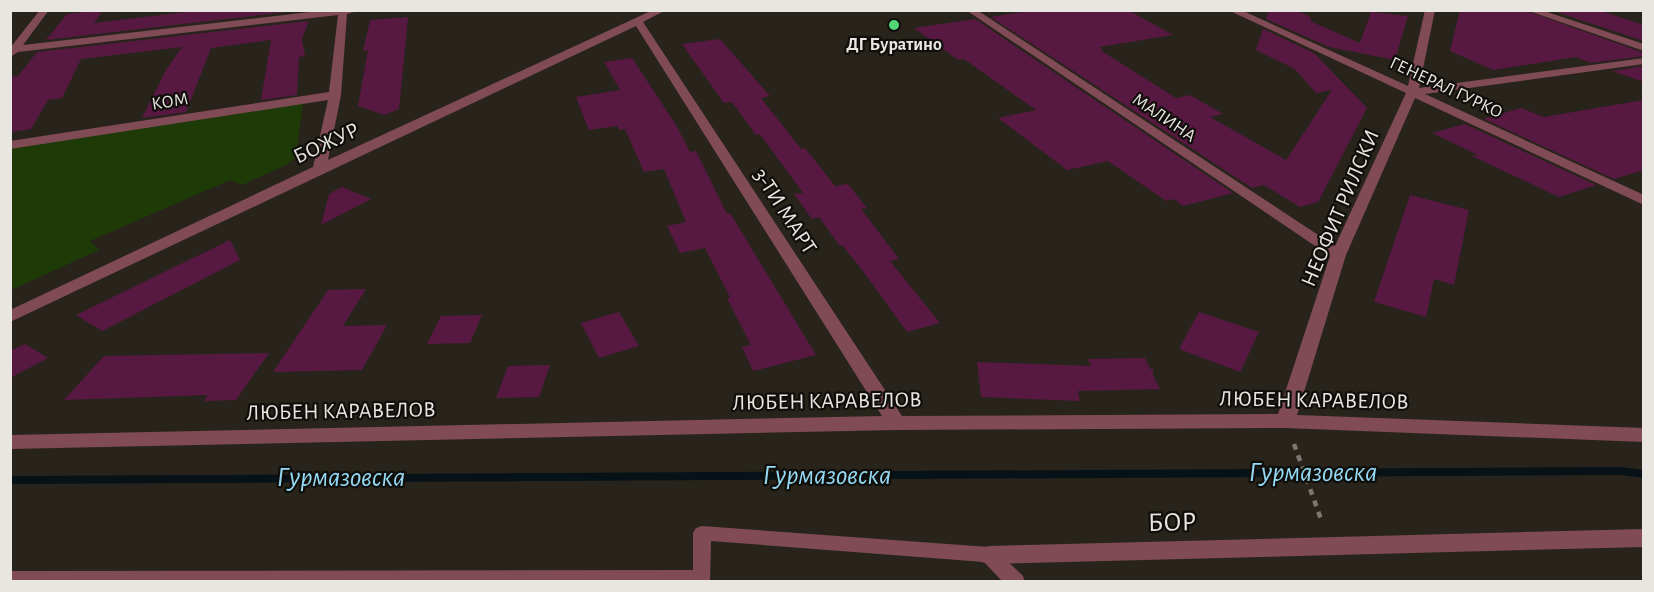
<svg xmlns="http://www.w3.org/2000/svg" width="1654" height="592" font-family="'Alegreya Sans',sans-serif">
<rect width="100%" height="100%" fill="#28241c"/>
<!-- green -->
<path fill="#1e3a06" d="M 304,97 L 296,157 L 286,165 L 242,185 L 230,180 L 90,241 L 99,250 L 11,290 L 11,144 Z"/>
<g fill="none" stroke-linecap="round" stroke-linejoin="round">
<!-- stream -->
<path fill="#061217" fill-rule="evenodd" d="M 1621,467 L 1644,470 L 1644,478 L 1621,475 L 10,484 L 10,476 Z"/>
</g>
<!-- building -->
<path fill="#571941" d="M 103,10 L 94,23 L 202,10 L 303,10 L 46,40 L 67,14 Z
M 1034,10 L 1128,10 L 1173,35 L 1099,47 L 1104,50 L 1100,50 L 1176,98 L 1190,95 L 1223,114 L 1210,117 L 1286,160 L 1332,90 L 1316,93 L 1295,69 L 1256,50 L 1263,29 L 1314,53 L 1367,108 L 1318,202 L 1300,207 L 1264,185 L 1252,188 L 991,17 Z
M 1269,10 L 1295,10 L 1311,17 L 1310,21 L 1360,43 L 1371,12 L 1408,16 L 1395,60 L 1329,47 L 1266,19 Z
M 1460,10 L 1524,10 L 1644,53 L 1644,56 L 1591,63 L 1576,57 L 1493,70 L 1450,51 Z
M 1550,10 L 1598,10 L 1644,25 L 1644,41 Z
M 408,17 L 399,109 L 384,115 L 358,106 L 368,50 L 363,51 L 370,20 Z
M 975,19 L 1233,193 L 1183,206 L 1174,199 L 1166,201 L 1108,161 L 1067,170 L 998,118 L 1036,110 L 964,59 L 958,60 L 914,28 Z
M 309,21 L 302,39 L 305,56 L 299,57 L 297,95 L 261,100 L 271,40 L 211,48 L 186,112 L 142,118 L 166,70 L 182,47 L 81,59 L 62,98 L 48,100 L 31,129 L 10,132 L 10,77 L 18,76 L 37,52 Z
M 720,39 L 770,96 L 761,98 L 801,149 L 805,148 L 835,186 L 848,184 L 867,208 L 861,209 L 899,259 L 890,261 L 940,323 L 907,332 L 860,267 L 842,245 L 840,246 L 819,217 L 812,219 L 794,194 L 803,193 L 760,134 L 756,135 L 732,102 L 724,103 L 682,44 Z
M 632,58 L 676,125 L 690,152 L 696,151 L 727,214 L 730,213 L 816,355 L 753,371 L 742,347 L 751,345 L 727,298 L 730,297 L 705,248 L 680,253 L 667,226 L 686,222 L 664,169 L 644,172 L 625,129 L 619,130 L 617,126 L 589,130 L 576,97 L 620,90 L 604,62 Z
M 1644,66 L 1644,82 L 1612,71 Z
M 1644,100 L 1644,170 L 1614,179 L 1484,119 L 1521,108 L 1544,117 Z
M 1465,124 L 1596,185 L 1559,197 L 1472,156 L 1478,155 L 1432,133 Z
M 342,187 L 371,199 L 321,225 L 329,194 Z
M 1410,195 L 1469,210 L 1454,285 L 1434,279 L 1426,317 L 1374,302 Z
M 230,240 L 240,260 L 102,331 L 76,315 Z
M 366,289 L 343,326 L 387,325 L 362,370 L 273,372 L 328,290 Z
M 619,312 L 639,346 L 599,358 L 581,323 Z
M 1199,312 L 1259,332 L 1240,372 L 1179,349 Z
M 482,315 L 470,343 L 427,344 L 441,316 Z
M 25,344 L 48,358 L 10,378 L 10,351 Z
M 269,353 L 236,400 L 204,401 L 208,395 L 64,400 L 104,356 Z
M 1145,358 L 1150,369 L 1153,369 L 1153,375 L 1160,389 L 1078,391 L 1080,401 L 981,397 L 977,362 L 1091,366 L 1088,359 Z
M 550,365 L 539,397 L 496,398 L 508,366 Z"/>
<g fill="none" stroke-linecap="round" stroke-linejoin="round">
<!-- path -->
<path stroke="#7b7770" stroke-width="4.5" stroke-dasharray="6 6" stroke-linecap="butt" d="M 1294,444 L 1322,522"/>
<!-- service -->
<path fill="#804b57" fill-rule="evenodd" d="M 702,526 L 989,547 L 996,550 L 1023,576 L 1025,582 L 1003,582 L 984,562 L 711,541 L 710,582 L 10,582 L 10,571 L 693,570 L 693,533 L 696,528 Z"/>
<!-- minor -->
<path fill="#804b57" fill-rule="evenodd" d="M 40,10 L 49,10 L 23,45 L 327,10 L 361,10 L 347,14 L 341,95 L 328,160 L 653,10 L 666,10 L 643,22 L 902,416 L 1278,414 L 1330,256 L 966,10 L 977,10 L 1335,246 L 1406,93 L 1228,10 L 1241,10 L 1408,86 L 1425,10 L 1435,10 L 1419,88 L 1644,58 L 1644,64 L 1425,94 L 1644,195 L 1644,205 L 1415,98 L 1346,255 L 1297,415 L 1644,428 L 1644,442 L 1285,428 L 896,430 L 10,449 L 10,435 L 882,416 L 636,26 L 10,322 L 10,310 L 313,167 L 328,100 L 10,149 L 10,141 L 329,92 L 338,15 L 18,52 L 10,57 L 10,48 Z
M 1526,10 L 1541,10 L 1644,44 L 1644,51 Z
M 1644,529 L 1644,547 L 989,564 L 981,562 L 978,555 L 981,548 L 989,546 Z"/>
</g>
<!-- markers -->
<circle fill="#50d674" stroke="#0f0e0a" stroke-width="2" cx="894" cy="25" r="6"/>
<g text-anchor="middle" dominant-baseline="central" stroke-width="4.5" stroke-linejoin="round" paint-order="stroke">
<!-- far-poi labels -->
<g font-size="18" font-weight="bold" fill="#e9e6e1" stroke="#0f0e0a">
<text x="894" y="45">ДГ Буратино</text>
</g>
<!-- far-street labels -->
<g font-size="18" fill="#e9e6e1" stroke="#0f0e0a">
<text transform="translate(1446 88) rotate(25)">ГЕНЕРАЛ ГУРКО</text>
<text transform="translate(170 102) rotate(-9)">КОМ</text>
<text transform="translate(1164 118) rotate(34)">МАЛИНА</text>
</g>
<!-- street labels -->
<g font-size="22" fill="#e9e6e1" stroke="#0f0e0a">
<text transform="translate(326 143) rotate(-25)">БОЖУР</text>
<text transform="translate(1340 208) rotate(-67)">НЕОФИТ РИЛСКИ</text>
<text transform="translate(785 211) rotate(57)">3-ТИ МАРТ</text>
<text transform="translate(1314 400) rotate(1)">ЛЮБЕН КАРАВЕЛОВ</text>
<text transform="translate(827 401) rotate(-1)">ЛЮБЕН КАРАВЕЛОВ</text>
<text transform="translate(341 411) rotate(-1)">ЛЮБЕН КАРАВЕЛОВ</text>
</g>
<!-- near-street labels -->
<g font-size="27" fill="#e9e6e1" stroke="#0f0e0a">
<text transform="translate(1172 522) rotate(-1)">БОР</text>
</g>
<!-- near-water labels -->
<g font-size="28" font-style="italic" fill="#93d9f4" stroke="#0f0e0a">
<text x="1313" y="473">Гурмазовска</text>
<text x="827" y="476">Гурмазовска</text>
<text x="341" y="478">Гурмазовска</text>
</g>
</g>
<!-- border -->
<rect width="1654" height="592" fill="none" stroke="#e9e6e1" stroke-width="24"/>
</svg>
